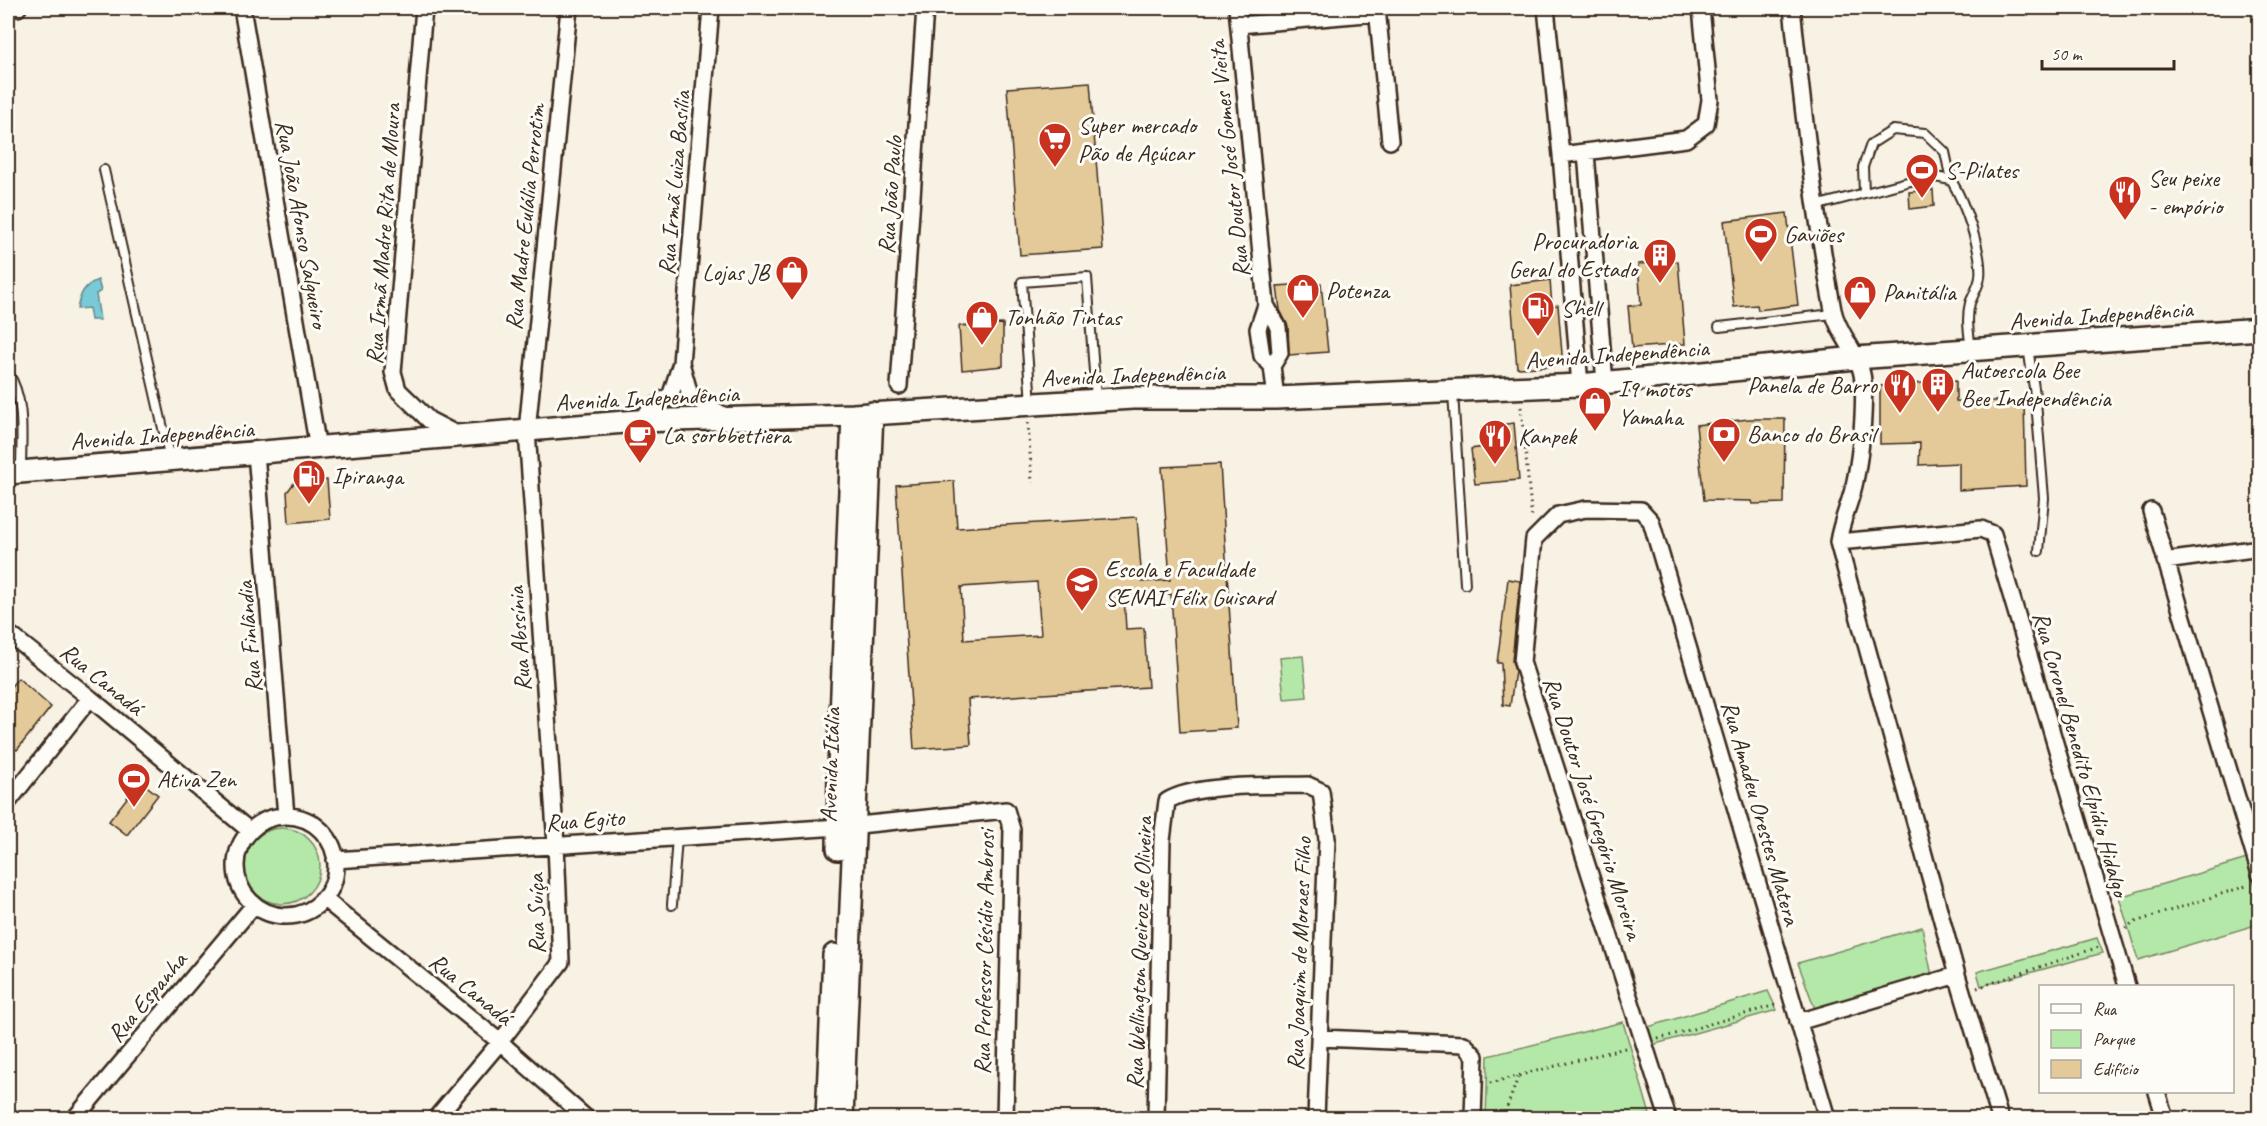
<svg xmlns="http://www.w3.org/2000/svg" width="2267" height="1126" font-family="Caveat,sans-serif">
<rect width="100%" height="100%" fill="#f8f2e4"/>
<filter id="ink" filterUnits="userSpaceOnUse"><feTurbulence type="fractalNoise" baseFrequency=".0167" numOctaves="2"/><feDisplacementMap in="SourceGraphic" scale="12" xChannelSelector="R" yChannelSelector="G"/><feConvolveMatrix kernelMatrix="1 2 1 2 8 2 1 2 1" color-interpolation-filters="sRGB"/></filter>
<g filter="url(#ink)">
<!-- green -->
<path fill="#b4e8a9" stroke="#788964" stroke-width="1.5" d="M 1303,656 L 1307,697 L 1284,699 L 1280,658 Z
M244 866a38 38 0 1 1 76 0a38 38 0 1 1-76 0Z
M 2247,859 L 2259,899 L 2259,924 L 2138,960 L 2119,897 Z
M 1922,927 L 1932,976 L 1815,1009 L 1798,963 Z
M 2097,938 L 2103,953 L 1981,986 L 1977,972 Z
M 1768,991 L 1777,1010 L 1652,1045 L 1648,1027 Z
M 1623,1022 L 1651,1118 L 1486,1118 L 1488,1056 Z"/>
<!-- water -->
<path fill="#7ac9d6" stroke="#61898c" stroke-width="1.5" d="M 98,280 L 101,291 L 96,294 L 100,320 L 91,320 L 89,308 L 77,309 C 80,294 84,285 98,280 Z"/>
<!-- building -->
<path fill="#e4c999" stroke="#3b2a1e" stroke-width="1.5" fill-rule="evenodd" d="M 1090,82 L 1103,249 L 1020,255 L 1007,88 Z
M 1933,190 L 1934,206 L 1910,209 L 1909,192 Z
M 1787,213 L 1798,305 L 1758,310 L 1757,305 L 1734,307 L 1724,221 Z
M 1678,261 L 1685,344 L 1632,348 L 1628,306 L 1641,305 L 1638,264 Z
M 1550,280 L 1552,306 L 1558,305 L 1563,366 L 1517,368 L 1510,285 Z
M 1321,283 L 1328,352 L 1289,355 L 1288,326 L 1280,310 L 1277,286 Z
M 1003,324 L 1003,366 L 962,370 L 959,326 Z
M 1956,381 L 1956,401 L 2024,401 L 2026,486 L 1959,490 L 1959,463 L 1919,465 L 1920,443 L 1880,444 L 1880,386 Z
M 1749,419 L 1785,419 L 1784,503 L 1753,504 L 1752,501 L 1704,500 L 1696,425 Z
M 1514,423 L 1519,480 L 1475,484 L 1471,449 L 1484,447 L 1482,427 Z
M 1220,464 L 1237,728 L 1180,732 L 1171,594 L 1124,597 L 1126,629 L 1144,628 L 1148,687 L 968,699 L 971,745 L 914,749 L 896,485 L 954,481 L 957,528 L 1137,517 L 1142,582 L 1170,580 L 1162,467 ZM 1037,582 L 1041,635 L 964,640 L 961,587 Z
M 327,480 L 330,519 L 289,523 L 287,492 L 294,483 Z
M 1508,579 L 1520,581 L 1512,661 L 1515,671 L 1510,706 L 1503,705 L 1501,663 L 1497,663 Z
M 18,678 L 51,707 L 17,750 L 8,745 L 8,690 Z
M 140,781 L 158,795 L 127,835 L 109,821 Z"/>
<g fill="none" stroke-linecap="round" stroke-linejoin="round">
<defs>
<path id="lane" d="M 104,170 L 170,459
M 1864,193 L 1863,167 L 1871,144 L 1893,130 L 1925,133 L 1945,152 L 1951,180
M 1815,206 L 1930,176 L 1951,180 C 1964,201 1983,253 1980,277 C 1979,286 1973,295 1970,303 C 1966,318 1969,334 1971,349
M 1570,274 L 1595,272
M 1719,327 L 1833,314
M 2028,347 L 2036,402 L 2044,498 L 2039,551
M 8,373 C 26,399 21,439 21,470
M 1453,392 L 1465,584
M 1031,403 L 1022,282 L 1087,277 L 1096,399
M 672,905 L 677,837"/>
<path id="street" d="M 8,8 L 18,8
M 242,8 L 318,448
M 424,8 L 393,372 L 398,390 L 429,420 L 456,434
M 1237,8 L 1266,305 L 1278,327 L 1280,353 L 1272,366
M 1377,8 L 1390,141
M 1546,8 L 1561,155 L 1580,385
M 1792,8 C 1803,109 1814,210 1833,310 C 1838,335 1861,354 1863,381 C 1865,409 1861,453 1855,481 C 1851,502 1841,521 1838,542 L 1957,975 L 2000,1118
M 1239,25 L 1377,13
M 1586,153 L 1605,383
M 1561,155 L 1686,139 L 1706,124 L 1710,100 L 1701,8
M 1266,305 L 1258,329 L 1262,356 L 1272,366 L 1276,398
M 681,363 L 690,395 L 728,418
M 899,386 L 925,8
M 637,421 L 671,394 L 681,363 L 711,8
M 256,453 L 286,816
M 2151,511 L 2260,874
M 1838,542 L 1981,529 L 1993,534 L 2127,986
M 2165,561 L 2260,548
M 8,633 L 90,698 L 250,831
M 8,802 L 90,698
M236 866a50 50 0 1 1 100 0a50 50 0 1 1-100 0Z
M 335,860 L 839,827 L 1006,810 L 1012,830 L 1005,1118
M 323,898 L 500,1042 L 586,1118
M 1798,1022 L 1957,975
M 1320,1038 L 1464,1044 L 1475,1056 L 1473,1118
M 2157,1092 L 2165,1118
M 75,1118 L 254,905
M 436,1118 L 500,1042 L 561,962 L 556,845 L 527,431 L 569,8
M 1156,1118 L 1162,840 L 1167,801 C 1196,783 1272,786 1308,785 L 1321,791 L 1327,839 L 1316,1118
M 1668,1118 L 1522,662 L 1534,539 L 1558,515 L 1586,509 L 1641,510 L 1651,521 L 1827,1118"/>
<path id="secondary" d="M 8,473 L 637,421 L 853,415 L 1133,398 L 1276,398 L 1580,385 L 1856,358 L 2260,329
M 838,849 L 839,768 L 853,415
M 827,1118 L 834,955
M 842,1118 L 872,413"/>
</defs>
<!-- lane casing -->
<use href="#lane" stroke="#3b2a1e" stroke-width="12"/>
<!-- street casing -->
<use href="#street" stroke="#3b2a1e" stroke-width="20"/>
<!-- secondary casing -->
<use href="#secondary" stroke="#3b2a1e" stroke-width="26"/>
<!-- path -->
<path stroke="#3b2a1e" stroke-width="3" stroke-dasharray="1.5 4.5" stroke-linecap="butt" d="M 1521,407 L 1532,520
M 1028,423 L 1032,483
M 2126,929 L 2132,923 L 2249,885
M 1977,988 L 2099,947
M 1658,1039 L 1779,1004
M 1490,1083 L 1629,1047
M 1503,1118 L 1519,1075
M 1634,1118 L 1650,1115"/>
<!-- lane -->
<use href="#lane" stroke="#fdfcf7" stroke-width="8"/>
<!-- street -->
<use href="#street" stroke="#fdfcf7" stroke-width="15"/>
<!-- secondary -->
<use href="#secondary" stroke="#fdfcf7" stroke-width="21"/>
</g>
</g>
<!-- icons -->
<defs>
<symbol id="supermarket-pin" viewBox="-11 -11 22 30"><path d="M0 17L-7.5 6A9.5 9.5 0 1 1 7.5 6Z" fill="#c8321e" stroke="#fdfcf7"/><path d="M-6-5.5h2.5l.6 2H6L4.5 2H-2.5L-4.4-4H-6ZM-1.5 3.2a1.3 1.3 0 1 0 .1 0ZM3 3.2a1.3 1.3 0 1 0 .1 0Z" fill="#fff"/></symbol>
<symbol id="stadium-pin" viewBox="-11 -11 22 30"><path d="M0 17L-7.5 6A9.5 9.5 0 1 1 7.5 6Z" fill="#c8321e" stroke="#fdfcf7"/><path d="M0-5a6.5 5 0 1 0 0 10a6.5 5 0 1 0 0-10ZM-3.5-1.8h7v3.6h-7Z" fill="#fff"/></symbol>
<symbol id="restaurant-pin" viewBox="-11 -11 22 30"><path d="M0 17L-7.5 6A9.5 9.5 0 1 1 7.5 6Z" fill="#c8321e" stroke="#fdfcf7"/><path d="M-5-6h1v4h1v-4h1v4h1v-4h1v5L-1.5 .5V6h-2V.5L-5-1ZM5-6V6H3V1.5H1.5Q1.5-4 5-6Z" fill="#fff"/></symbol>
<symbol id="building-pin" viewBox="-11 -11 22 30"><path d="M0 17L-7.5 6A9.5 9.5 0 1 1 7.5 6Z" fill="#c8321e" stroke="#fdfcf7"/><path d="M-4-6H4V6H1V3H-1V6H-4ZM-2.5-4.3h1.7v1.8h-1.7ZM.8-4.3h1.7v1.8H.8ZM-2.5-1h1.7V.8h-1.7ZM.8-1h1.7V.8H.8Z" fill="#fff"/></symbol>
<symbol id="shop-pin" viewBox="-11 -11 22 30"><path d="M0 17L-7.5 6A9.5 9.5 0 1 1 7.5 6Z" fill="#c8321e" stroke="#fdfcf7"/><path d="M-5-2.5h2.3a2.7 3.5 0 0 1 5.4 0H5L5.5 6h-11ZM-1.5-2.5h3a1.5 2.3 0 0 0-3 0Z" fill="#fff"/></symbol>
<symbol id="fuel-pin" viewBox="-11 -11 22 30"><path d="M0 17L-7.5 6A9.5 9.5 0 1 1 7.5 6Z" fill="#c8321e" stroke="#fdfcf7"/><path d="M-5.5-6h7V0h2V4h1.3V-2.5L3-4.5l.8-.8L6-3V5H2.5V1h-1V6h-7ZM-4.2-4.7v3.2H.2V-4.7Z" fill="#fff"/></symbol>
<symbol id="bank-pin" viewBox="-11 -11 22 30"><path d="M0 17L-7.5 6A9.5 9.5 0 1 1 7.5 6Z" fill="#c8321e" stroke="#fdfcf7"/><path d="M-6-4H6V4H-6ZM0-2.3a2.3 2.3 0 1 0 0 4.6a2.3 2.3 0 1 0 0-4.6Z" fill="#fff"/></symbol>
<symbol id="cafe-pin" viewBox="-11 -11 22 30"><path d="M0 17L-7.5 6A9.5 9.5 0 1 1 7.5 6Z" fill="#c8321e" stroke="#fdfcf7"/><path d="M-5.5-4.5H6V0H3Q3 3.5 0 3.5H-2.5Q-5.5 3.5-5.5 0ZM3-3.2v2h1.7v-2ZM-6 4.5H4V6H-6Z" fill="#fff"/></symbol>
<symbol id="university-pin" viewBox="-11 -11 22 30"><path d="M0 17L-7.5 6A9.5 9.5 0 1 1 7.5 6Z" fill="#c8321e" stroke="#fdfcf7"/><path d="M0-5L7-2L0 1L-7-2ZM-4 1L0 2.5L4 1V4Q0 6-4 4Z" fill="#fff"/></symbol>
</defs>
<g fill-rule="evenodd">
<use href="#supermarket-pin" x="1036" y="120" width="38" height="52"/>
<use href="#stadium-pin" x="1903" y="151" width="38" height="52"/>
<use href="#restaurant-pin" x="2106" y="173" width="38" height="52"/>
<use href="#stadium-pin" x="1742" y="215" width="38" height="52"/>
<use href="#building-pin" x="1641" y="236" width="38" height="52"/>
<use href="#shop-pin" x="773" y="253" width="38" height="52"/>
<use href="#shop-pin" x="1284" y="271" width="38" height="52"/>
<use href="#shop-pin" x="1841" y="273" width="38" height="52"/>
<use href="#fuel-pin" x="1519" y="289" width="38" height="52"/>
<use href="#shop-pin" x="963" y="298" width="38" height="52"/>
<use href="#building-pin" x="1919" y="365" width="38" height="52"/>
<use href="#restaurant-pin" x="1881" y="366" width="38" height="52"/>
<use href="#shop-pin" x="1576" y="384" width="38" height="52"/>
<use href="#bank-pin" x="1705" y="415" width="38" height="52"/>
<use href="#cafe-pin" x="621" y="416" width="38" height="52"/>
<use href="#restaurant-pin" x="1476" y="417" width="38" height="52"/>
<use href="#fuel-pin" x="290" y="457" width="38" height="52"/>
<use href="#university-pin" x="1063" y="564" width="38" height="52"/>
<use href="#stadium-pin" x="115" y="760" width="38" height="52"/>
</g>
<g text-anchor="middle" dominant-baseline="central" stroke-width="6" stroke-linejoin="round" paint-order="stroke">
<!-- poi labels -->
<g font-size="24" fill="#3b2a1e" stroke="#fdfcf7" text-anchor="start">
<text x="1078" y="125">Super mercado<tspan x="1078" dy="28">Pão de Açúcar</tspan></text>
<text x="1945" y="170">S-Pilates</text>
<text x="2148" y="178">Seu peixe<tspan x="2148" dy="28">- empório</tspan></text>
<text x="1784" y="234">Gaviões</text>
<text x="1637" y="241" text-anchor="end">Procuradoria<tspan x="1637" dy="28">Geral do Estado</tspan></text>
<text x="769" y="272" text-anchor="end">Lojas JB</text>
<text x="1326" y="290">Potenza</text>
<text x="1883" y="292">Panitália</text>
<text x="1561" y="308">Shell</text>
<text x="1005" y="317">Tonhão Tintas</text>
<text x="1961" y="370">Autoescola Bee<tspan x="1961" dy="28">Bee Independência</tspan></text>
<text x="1877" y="385" text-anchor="end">Panela de Barro</text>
<text x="1618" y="389">I9 motos<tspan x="1618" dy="28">Yamaha</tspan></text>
<text x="1747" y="434">Banco do Brasil</text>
<text x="663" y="435">La sorbbettiera</text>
<text x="1518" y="436">Kanpek</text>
<text x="332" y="476">Ipiranga</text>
<text x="1105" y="569">Escola e Faculdade<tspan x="1105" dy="28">SENAI Félix Guisard</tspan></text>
<text x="157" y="779">Ativa Zen</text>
</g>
<!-- street labels -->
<g font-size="24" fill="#3b2a1e" stroke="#fdfcf7">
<text transform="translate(1229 159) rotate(-96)">Rua Doutor José Gomes Vieita</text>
<text transform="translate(674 183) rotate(-85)">Rua Irmã Luiza Basília</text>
<text transform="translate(890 195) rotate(-86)">Rua João Paulo</text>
<text transform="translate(525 217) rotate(-84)">Rua Madre Eulália Perrotim</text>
<text transform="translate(302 224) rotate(80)">Rua João Afonso Salgueiro</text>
<text transform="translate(383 234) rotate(-86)">Rua Irmã Madre Rita de Moura</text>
<text transform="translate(2101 315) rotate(-4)">Avenida Independência</text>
<text transform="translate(1617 354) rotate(-4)">Avenida Independência</text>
<text transform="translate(1133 375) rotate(-2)">Avenida Independência</text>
<text transform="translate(647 398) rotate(-3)">Avenida Independência</text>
<text transform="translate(162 435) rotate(-4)">Avenida Independência</text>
<text transform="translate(249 637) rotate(-95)">Rua Finlândia</text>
<text transform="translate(519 639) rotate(-94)">Rua Abssínia</text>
<text transform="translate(102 679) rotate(39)">Rua Canadá</text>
<text transform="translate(2081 754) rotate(74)">Rua Coronel Benedito Elpídio Hidalgo</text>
<text transform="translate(830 765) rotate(-88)">Avenida Itália</text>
<text transform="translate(1593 808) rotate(72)">Rua Doutor José Gregório Moreira</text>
<text transform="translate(1761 813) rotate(74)">Rua Amadeu Orestes Matera</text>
<text transform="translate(585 820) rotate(-4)">Rua Egito</text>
<text transform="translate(536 914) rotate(-91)">Rua Suíça</text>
<text transform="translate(984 952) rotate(-89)">Rua Professor Césídio Ambrosi</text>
<text transform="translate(1139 953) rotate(-88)">Rua Wellington Queiroz de Oliveira</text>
<text transform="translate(1299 954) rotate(-88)">Rua Joaquim de Moraes Filho</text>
<text transform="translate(471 989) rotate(39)">Rua Canadá</text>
<text transform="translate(147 997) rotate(-50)">Rua Espanha</text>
</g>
</g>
<!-- margin -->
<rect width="2267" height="1126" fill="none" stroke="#fdfcf7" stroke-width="30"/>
<rect x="15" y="15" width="2237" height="1096" fill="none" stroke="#3b2a1e" stroke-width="2" filter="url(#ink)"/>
<!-- legend -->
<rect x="2039" y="985" width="195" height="108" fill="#fdfcf7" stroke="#afa8a0" stroke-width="1.5"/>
<rect x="2051" y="1004" width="30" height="9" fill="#fdfcf7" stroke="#afa8a0" stroke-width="1.5"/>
<text x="2093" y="1015" font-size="18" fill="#3b2a1e">Rua</text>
<rect x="2051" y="1030" width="30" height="18" fill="#b4e8a9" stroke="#afa8a0" stroke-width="1.5"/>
<text x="2093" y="1045" font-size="18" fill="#3b2a1e">Parque</text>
<rect x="2051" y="1060" width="30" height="18" fill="#e4c999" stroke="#afa8a0" stroke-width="1.5"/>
<text x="2093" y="1075" font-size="18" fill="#3b2a1e">Edifício</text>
<!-- scale -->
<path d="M2042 60v9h132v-9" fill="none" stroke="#3b2a1e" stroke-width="3"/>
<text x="2051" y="60" font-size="18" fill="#3b2a1e" stroke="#fdfcf7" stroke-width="4.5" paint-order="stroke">50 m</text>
</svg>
